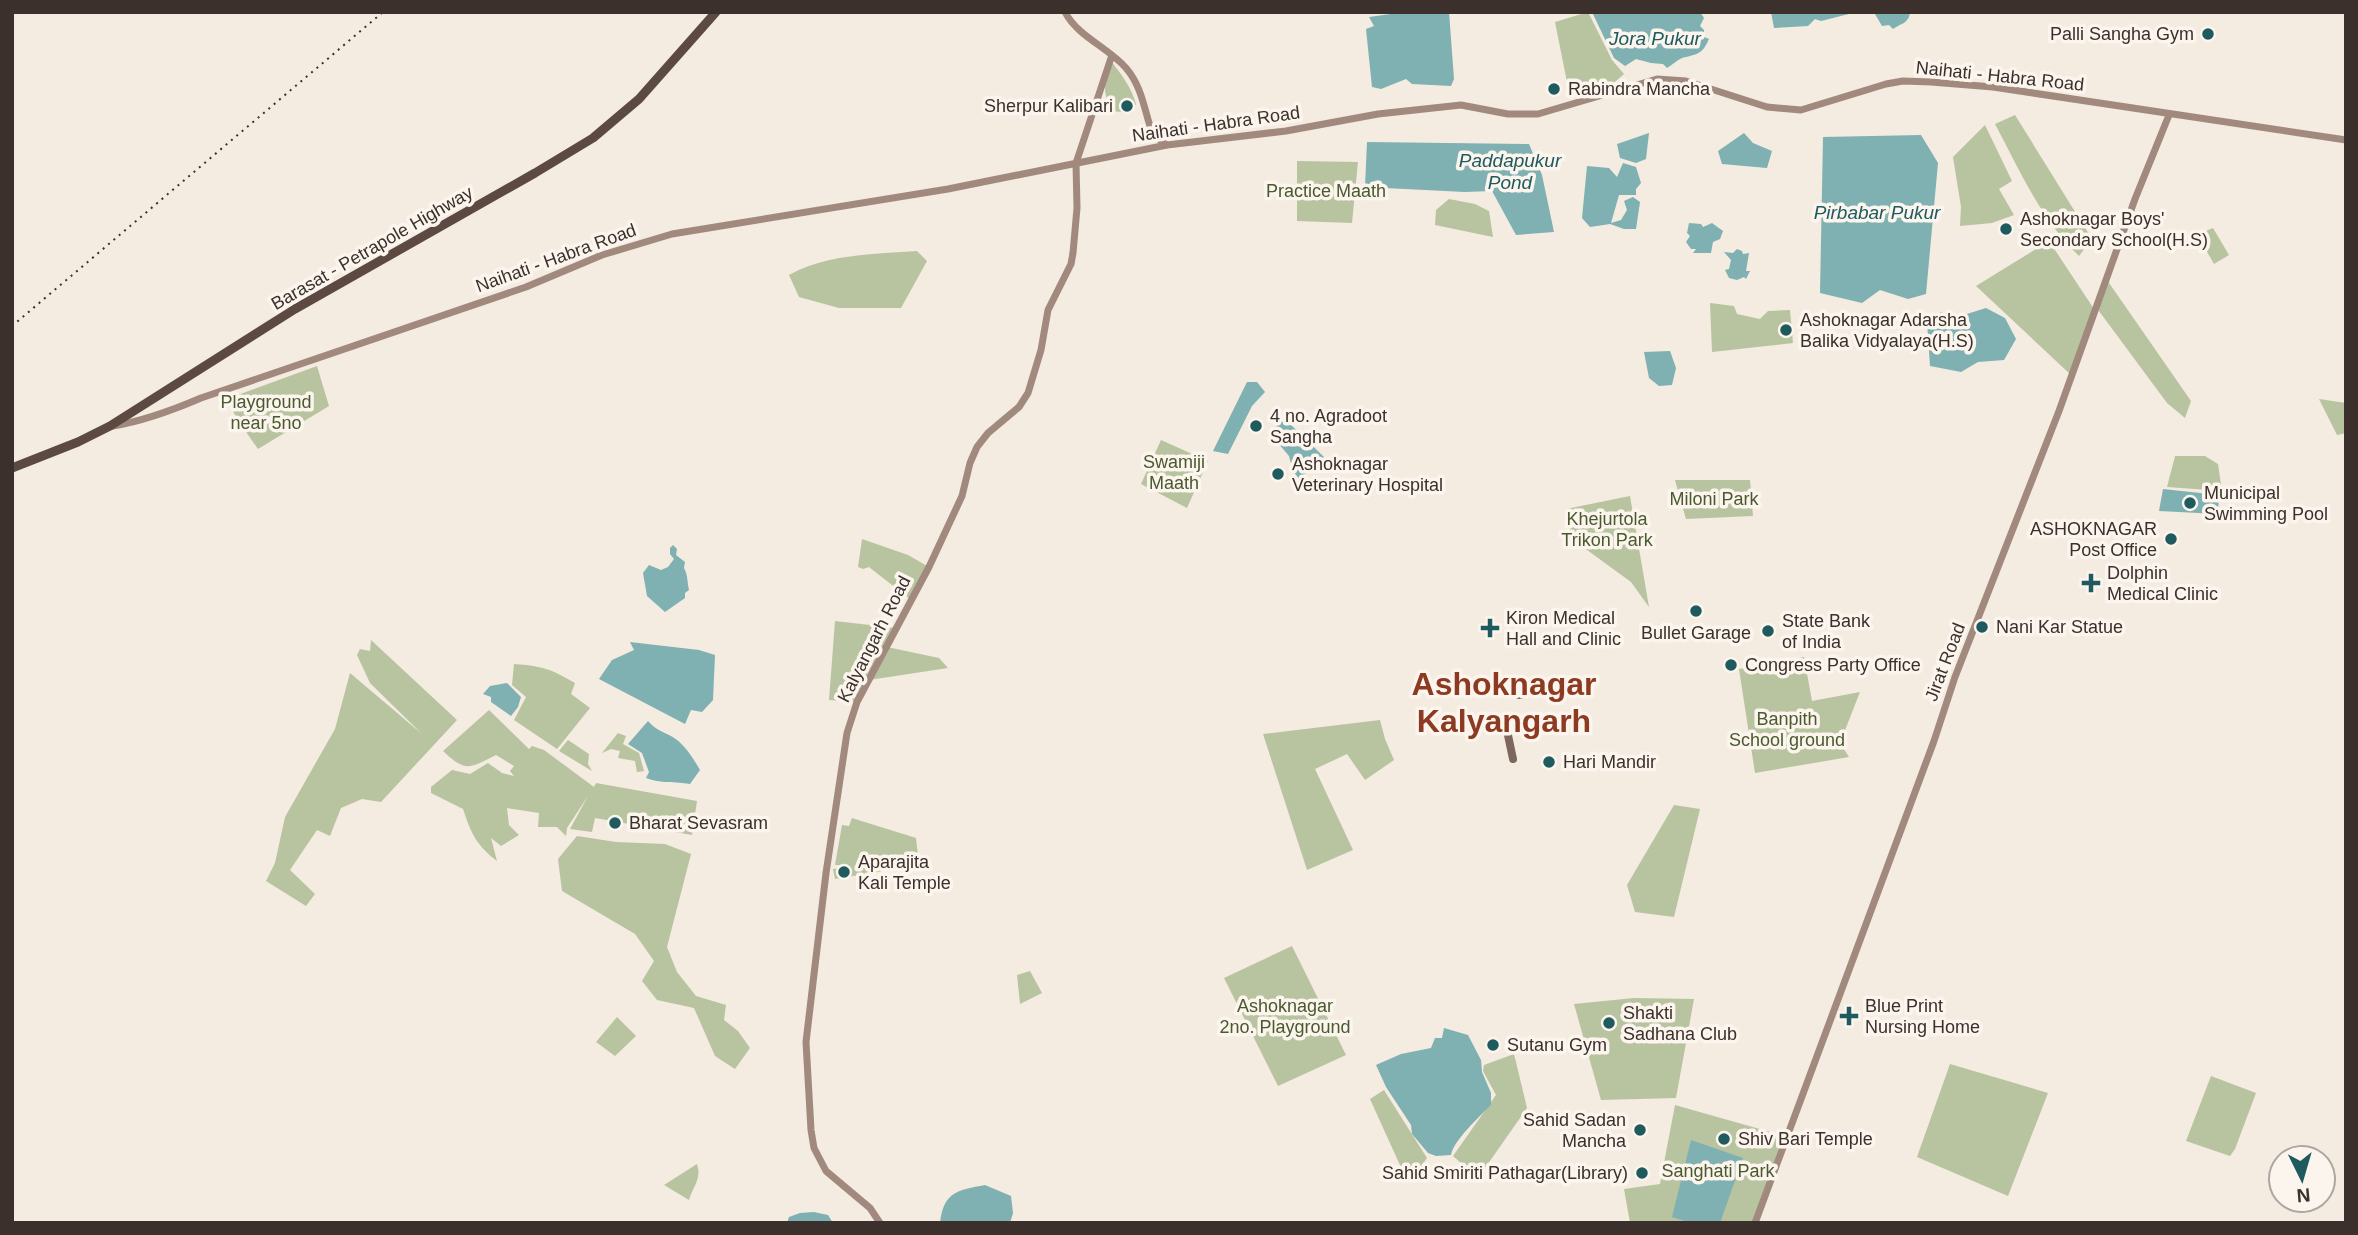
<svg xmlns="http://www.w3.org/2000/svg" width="2358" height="1235" font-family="Helvetica,sans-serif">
<rect width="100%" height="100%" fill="#f4ebe1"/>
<!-- green -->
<path fill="#b8c4a0" d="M 1588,12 L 1612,60 L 1624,74 L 1609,87 L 1570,97 L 1555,22 Z
M 1111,61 C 1122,75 1131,87 1136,104 L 1131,113 L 1112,111 C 1101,89 1105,84 1111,61 Z
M 2015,115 L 2092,239 L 2079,256 C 2041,220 2019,169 1995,124 Z
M 1985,125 L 2012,181 L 1999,189 L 2014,215 L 1992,223 L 1960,226 L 1961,207 L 1953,157 Z
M 1297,161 L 1358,162 L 1352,223 L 1297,221 Z
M 1449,199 L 1475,204 L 1489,211 L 1493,237 L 1435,225 L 1436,210 Z
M 2213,228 L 2229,255 L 2214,264 L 2202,243 L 2206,231 Z
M 2049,241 L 2094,309 L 2071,375 L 1976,286 Z
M 917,251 L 927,261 L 901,308 L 839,308 L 799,297 L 789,275 C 826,254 875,254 917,251 Z
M 2107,280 L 2191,401 L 2185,418 L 2167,403 L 2096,307 Z
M 1710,303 L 1734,306 L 1737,314 L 1760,319 L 1768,311 L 1790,310 L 1793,343 L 1712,352 Z
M 317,366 L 329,406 L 258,449 L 237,419 L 227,399 Z
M 2319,399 L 2346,403 L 2346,433 L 2337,435 Z
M 1161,440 L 1208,461 L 1187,508 L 1141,484 Z
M 2175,456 L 2205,456 L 2218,464 L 2222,491 L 2167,487 Z
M 1675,480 L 1750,480 L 1753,516 L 1686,519 Z
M 1630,496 L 1649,607 L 1631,582 L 1572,539 L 1566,509 Z
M 862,539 L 908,555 L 929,567 L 911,600 L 869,567 L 863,569 L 858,567 Z
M 835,621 L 896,628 L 887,647 L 939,658 L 948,668 L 869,680 L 857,702 L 829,700 Z
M 371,640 L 457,720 L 381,802 L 362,799 L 341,808 L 330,836 L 317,830 L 290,870 L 315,894 L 306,906 L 266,881 L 275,863 L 285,817 L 335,729 L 350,673 L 422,734 L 370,683 L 357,655 L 360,649 L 370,651 Z
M 1804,657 L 1812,701 L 1860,692 L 1840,743 L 1849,757 L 1755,773 L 1739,669 Z
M 514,664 C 542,666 551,669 575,683 L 571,694 L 590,708 L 557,749 L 514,720 L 526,697 L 512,685 Z
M 489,710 L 529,749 L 532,746 L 544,750 L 594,787 L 596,783 L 697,801 L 692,835 L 595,818 L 592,832 L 570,829 L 588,796 L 567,828 L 566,836 L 557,827 L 538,827 L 539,813 L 507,808 L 509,825 L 519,835 L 501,846 L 491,838 L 497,861 C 476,845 471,833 463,809 L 431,793 L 431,787 L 452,770 L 470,774 L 488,763 L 502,773 L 514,776 L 510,771 L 514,766 L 496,755 C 470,768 466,773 443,751 Z
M 1380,720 L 1385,739 L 1394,760 L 1365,780 L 1347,754 L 1315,769 L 1353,850 L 1307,870 L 1263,734 Z
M 618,733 L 626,736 L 623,744 L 639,753 L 644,771 L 637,772 L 635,761 L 618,758 L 620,751 L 611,749 L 602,753 Z
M 568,740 L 589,754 L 588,764 L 592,771 L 559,751 Z
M 1674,805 L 1700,809 L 1674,917 L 1635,912 L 1627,885 Z
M 852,818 L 916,838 L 919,865 L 835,879 L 833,869 L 844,868 L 844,865 L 835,865 L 842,825 L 849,826 Z
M 577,836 L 616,842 L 665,844 L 691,854 L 667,947 L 677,972 L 696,996 L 726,1005 L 724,1020 L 738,1031 L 750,1048 L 735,1069 L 715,1056 L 694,1008 L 657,1000 L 642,981 L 654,961 L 635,934 L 562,891 L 558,859 Z
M 1292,946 L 1346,1055 L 1278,1086 L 1224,978 Z
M 1030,971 L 1042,993 L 1020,1004 L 1017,975 Z
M 1634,998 L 1694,999 L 1676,1098 L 1601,1100 L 1574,1004 Z
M 617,1017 L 636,1036 L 615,1056 L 596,1042 Z
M 1514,1054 L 1527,1108 L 1478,1178 L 1453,1156 L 1496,1095 L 1483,1071 L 1484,1065 Z
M 1950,1064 L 2048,1093 L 2008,1196 L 1917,1157 Z
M 2211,1076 L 2256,1093 L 2235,1149 L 2230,1156 L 2186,1141 Z
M 1384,1090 L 1427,1158 L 1412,1179 L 1404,1174 L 1370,1099 Z
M 1675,1105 L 1788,1137 L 1755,1223 L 1630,1223 L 1624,1189 L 1660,1184 Z
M 697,1164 C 702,1179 693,1186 689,1200 L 664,1185 Z"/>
<!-- water -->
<path fill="#7fb0b2" d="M 1405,12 L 1449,12 L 1454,79 L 1451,86 L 1412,84 L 1406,79 L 1381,89 L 1372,87 L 1366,29 L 1374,26 L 1369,17 Z
M 1592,12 L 1700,12 L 1704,18 L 1700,26 L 1704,30 L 1704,37 L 1709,39 C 1702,55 1697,54 1682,58 C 1677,60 1672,65 1667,68 L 1663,64 L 1651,63 L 1636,59 L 1625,66 L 1614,58 Z
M 1771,12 L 1857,12 L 1821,21 L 1815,19 L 1808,26 L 1774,28 Z
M 1869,12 L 1910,12 C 1909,23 1902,23 1893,29 L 1889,25 L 1882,26 L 1875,14 Z
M 1649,133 L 1646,159 L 1636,163 L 1620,158 L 1617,144 Z
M 1744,133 L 1753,143 L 1772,151 L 1767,168 L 1722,164 L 1718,151 Z
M 1921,135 L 1938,163 L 1926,294 L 1908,299 L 1880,290 L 1862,303 L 1820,293 L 1823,137 Z
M 1367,142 L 1529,144 L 1542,175 L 1554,232 L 1516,235 L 1492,191 L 1465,192 L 1365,187 Z
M 1623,163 L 1636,167 L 1641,183 L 1636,189 L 1636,195 L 1619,195 L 1611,223 L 1621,220 L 1627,210 L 1624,201 L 1633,197 L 1640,202 L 1636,229 L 1624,229 L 1610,224 L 1590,227 L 1582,218 L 1587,166 L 1609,168 L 1617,177 Z
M 1689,223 L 1701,224 L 1703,227 L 1712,223 L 1723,231 L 1720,239 L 1713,242 L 1711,253 L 1693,253 L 1696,249 L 1691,249 L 1686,242 L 1690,236 L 1687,233 Z
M 1737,249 L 1742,251 L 1743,254 L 1749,253 L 1746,271 L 1750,271 L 1746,279 L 1744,277 L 1737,280 L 1729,278 L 1725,270 L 1729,269 L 1731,260 L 1724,252 L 1733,253 Z
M 1986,308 L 2005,318 L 2016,339 L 2004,360 L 1978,362 L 1961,372 L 1930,366 L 1927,322 L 1941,312 L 1954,318 Z
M 1670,351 L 1676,368 L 1672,385 L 1659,386 L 1649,378 L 1644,352 Z
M 1247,382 L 1257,382 L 1265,392 L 1252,406 L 1228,454 L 1213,451 Z
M 1285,419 L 1324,457 L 1299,479 L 1293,471 L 1289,456 L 1272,436 L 1274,428 Z
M 2163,489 L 2219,495 L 2218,514 L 2159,511 Z
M 673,545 L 677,549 L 676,555 L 685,562 L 684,568 C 688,575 687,582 689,590 L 685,593 L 685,598 L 665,612 L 647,596 L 643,573 L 649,565 L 661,570 L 668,567 L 674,559 L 670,554 L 670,548 Z
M 630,642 L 699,650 L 715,655 L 713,700 L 702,712 L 691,710 L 685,724 L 599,679 L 612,660 L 634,650 Z
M 507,683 L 521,697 L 518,707 L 511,716 L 491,702 L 491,697 L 483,694 L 490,686 Z
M 648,721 C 655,729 661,731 671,736 C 684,743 693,758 700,770 L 690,784 C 676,781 660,784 646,778 L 649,772 L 642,753 L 628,744 Z
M 1444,1028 L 1468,1035 L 1481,1060 L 1482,1072 L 1491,1093 L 1491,1105 C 1479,1117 1454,1140 1451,1155 L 1436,1156 L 1428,1153 L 1412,1134 L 1411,1125 L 1386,1087 L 1376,1065 L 1401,1054 L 1431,1048 L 1435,1038 L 1442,1038 Z
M 1691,1140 L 1743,1158 L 1720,1223 L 1691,1223 L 1672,1217 Z
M 985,1185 L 1011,1196 L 1013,1213 L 1010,1223 L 940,1223 C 943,1192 958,1190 985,1185 Z
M 814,1212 L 828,1215 L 833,1223 L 787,1223 L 789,1217 L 800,1213 Z"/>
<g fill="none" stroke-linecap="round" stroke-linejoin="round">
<!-- secondary -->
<path stroke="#a18a7d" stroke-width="7" d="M 1065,12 C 1078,37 1108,47 1126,68 C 1143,88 1144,111 1153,135 L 1167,145
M 113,426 C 144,421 173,410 201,398 L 526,287 L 602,255 L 672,234 L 948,189 L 1167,145 L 1286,131 L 1378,114 L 1461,105 L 1508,114 L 1538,114 L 1657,79 L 1686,81 L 1767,107 L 1801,110 L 1886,84 L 1903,81 L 1931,82 L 1993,87 L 2346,140
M 880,1223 L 870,1208 L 826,1171 L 814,1148 L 811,1130 L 806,1042 L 826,873 L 847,733 L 857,702 L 929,567 L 962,496 L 970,463 L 977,447 L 988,433 L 1019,407 L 1028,393 L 1041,350 L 1048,310 L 1071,264 L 1073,253 L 1077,208 L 1076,163 L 1112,55
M 1755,1223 L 1934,741 L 1955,677 L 2059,411 L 2135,199 L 2169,115"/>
<!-- primary -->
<path stroke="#7d675c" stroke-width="8" d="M 1519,695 L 1558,687
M 1505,721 L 1513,759"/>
<!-- highway -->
<path stroke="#5c4a42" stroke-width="9" d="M 12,468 L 78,442 L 110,426 L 295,309 L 535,173 L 593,138 L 639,99 L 716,12"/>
<!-- rail -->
<path stroke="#3b302b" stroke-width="2" stroke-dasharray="2 5" stroke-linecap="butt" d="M 12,326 L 383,12"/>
</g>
<!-- markers -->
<g fill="#1f5a5e" stroke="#fbf5ee" stroke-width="2.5">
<circle cx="2208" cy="34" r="7"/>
<circle cx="1554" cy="89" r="7"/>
<circle cx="1127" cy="106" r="7"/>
<circle cx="2006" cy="229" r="7"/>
<circle cx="1786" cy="330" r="7"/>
<circle cx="1256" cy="426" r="7"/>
<circle cx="1278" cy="474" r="7"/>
<circle cx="2190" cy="503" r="7"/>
<circle cx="2171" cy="539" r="7"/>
<path d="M2087.5 572.5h7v7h7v7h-7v7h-7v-7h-7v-7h7z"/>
<circle cx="1696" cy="611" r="7"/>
<circle cx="1982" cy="627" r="7"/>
<path d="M1486.5 617.5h7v7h7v7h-7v7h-7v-7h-7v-7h7z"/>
<circle cx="1768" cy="631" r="7"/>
<circle cx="1731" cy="665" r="7"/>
<circle cx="1549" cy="762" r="7"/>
<circle cx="615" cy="823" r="7"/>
<circle cx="844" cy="872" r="7"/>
<path d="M1845.5 1005.5h7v7h7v7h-7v7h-7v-7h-7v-7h7z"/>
<circle cx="1609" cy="1023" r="7"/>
<circle cx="1493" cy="1045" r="7"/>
<circle cx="1640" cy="1130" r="7"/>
<circle cx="1724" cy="1139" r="7"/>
<circle cx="1642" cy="1173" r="7"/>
</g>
<g text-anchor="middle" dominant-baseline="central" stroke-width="7" stroke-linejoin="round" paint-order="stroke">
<!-- poi labels -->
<g font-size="18" fill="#3b302b" stroke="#fbf5ee" text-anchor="start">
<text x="2194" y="34" text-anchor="end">Palli Sangha Gym</text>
<text x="1568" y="89">Rabindra Mancha</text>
<text x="1113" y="106" text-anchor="end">Sherpur Kalibari</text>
<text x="2020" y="219">Ashoknagar Boys'<tspan x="2020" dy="21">Secondary School(H.S)</tspan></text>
<text x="1800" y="320">Ashoknagar Adarsha<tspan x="1800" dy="21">Balika Vidyalaya(H.S)</tspan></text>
<text x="1270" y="416">4 no. Agradoot<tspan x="1270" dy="21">Sangha</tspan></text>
<text x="1292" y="464">Ashoknagar<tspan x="1292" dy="21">Veterinary Hospital</tspan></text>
<text x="2204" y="493">Municipal<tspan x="2204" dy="21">Swimming Pool</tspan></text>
<text x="2157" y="529" text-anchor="end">ASHOKNAGAR<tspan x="2157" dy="21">Post Office</tspan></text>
<text x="2107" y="573">Dolphin<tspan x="2107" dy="21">Medical Clinic</tspan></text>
<text x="1506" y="618">Kiron Medical<tspan x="1506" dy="21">Hall and Clinic</tspan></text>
<text x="1782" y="621">State Bank<tspan x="1782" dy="21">of India</tspan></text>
<text x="1996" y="627">Nani Kar Statue</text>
<text x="1696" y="633" text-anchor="middle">Bullet Garage</text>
<text x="1745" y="665">Congress Party Office</text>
<text x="1563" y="762">Hari Mandir</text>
<text x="629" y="823">Bharat Sevasram</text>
<text x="858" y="862">Aparajita<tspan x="858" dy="21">Kali Temple</tspan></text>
<text x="1865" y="1006">Blue Print<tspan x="1865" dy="21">Nursing Home</tspan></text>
<text x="1623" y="1013">Shakti<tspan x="1623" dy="21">Sadhana Club</tspan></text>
<text x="1507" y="1045">Sutanu Gym</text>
<text x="1626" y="1120" text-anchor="end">Sahid Sadan<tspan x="1626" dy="21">Mancha</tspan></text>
<text x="1738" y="1139">Shiv Bari Temple</text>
<text x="1628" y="1173" text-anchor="end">Sahid Smiriti Pathagar(Library)</text>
</g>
<!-- street labels -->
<g font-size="18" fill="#3b302b" stroke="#fbf5ee">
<text transform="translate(2000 76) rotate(6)">Naihati - Habra Road</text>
<text transform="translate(1216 124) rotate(-8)">Naihati - Habra Road</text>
<text transform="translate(372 248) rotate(-30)">Barasat - Petrapole Highway</text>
<text transform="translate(556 258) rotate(-20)">Naihati - Habra Road</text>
<text transform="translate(874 639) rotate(-63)">Kalyangarh Road</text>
<text transform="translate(1945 662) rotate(-69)">Jirat Road</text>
</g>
<!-- park labels -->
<g font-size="18" fill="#4a5a2e" stroke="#fbf5ee">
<text x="1326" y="191">Practice Maath</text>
<text x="266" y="402">Playground<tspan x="266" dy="21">near 5no</tspan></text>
<text x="1174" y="462">Swamiji<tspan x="1174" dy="21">Maath</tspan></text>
<text x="1714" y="499">Miloni Park</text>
<text x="1607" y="519">Khejurtola<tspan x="1607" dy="21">Trikon Park</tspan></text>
<text x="1787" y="719">Banpith<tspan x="1787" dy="21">School ground</tspan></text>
<text x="1285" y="1006">Ashoknagar<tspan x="1285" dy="21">2no. Playground</tspan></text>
<text x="1718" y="1171">Sanghati Park</text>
</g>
<!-- water labels -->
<g font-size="19" font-style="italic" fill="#1f5a5e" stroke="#fbf5ee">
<text x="1655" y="38">Jora Pukur</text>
<text x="1510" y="160">Paddapukur<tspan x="1510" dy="22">Pond</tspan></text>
<text x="1877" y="212">Pirbabar Pukur</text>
</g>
<!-- town labels -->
<g font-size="32" font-weight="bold" fill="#8c3b22" stroke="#fbf5ee">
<text x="1504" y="684">Ashoknagar<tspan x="1504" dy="37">Kalyangarh</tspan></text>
</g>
</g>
<!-- border -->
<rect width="2358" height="1235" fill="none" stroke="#3b302b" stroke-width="28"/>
<!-- north arrow -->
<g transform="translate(2302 1179) rotate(175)"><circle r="33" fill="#fbf5ee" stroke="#aea6a0" stroke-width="2"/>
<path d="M0-5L12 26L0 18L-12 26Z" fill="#1f5a5e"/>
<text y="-10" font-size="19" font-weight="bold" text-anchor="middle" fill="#3b302b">N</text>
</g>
</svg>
